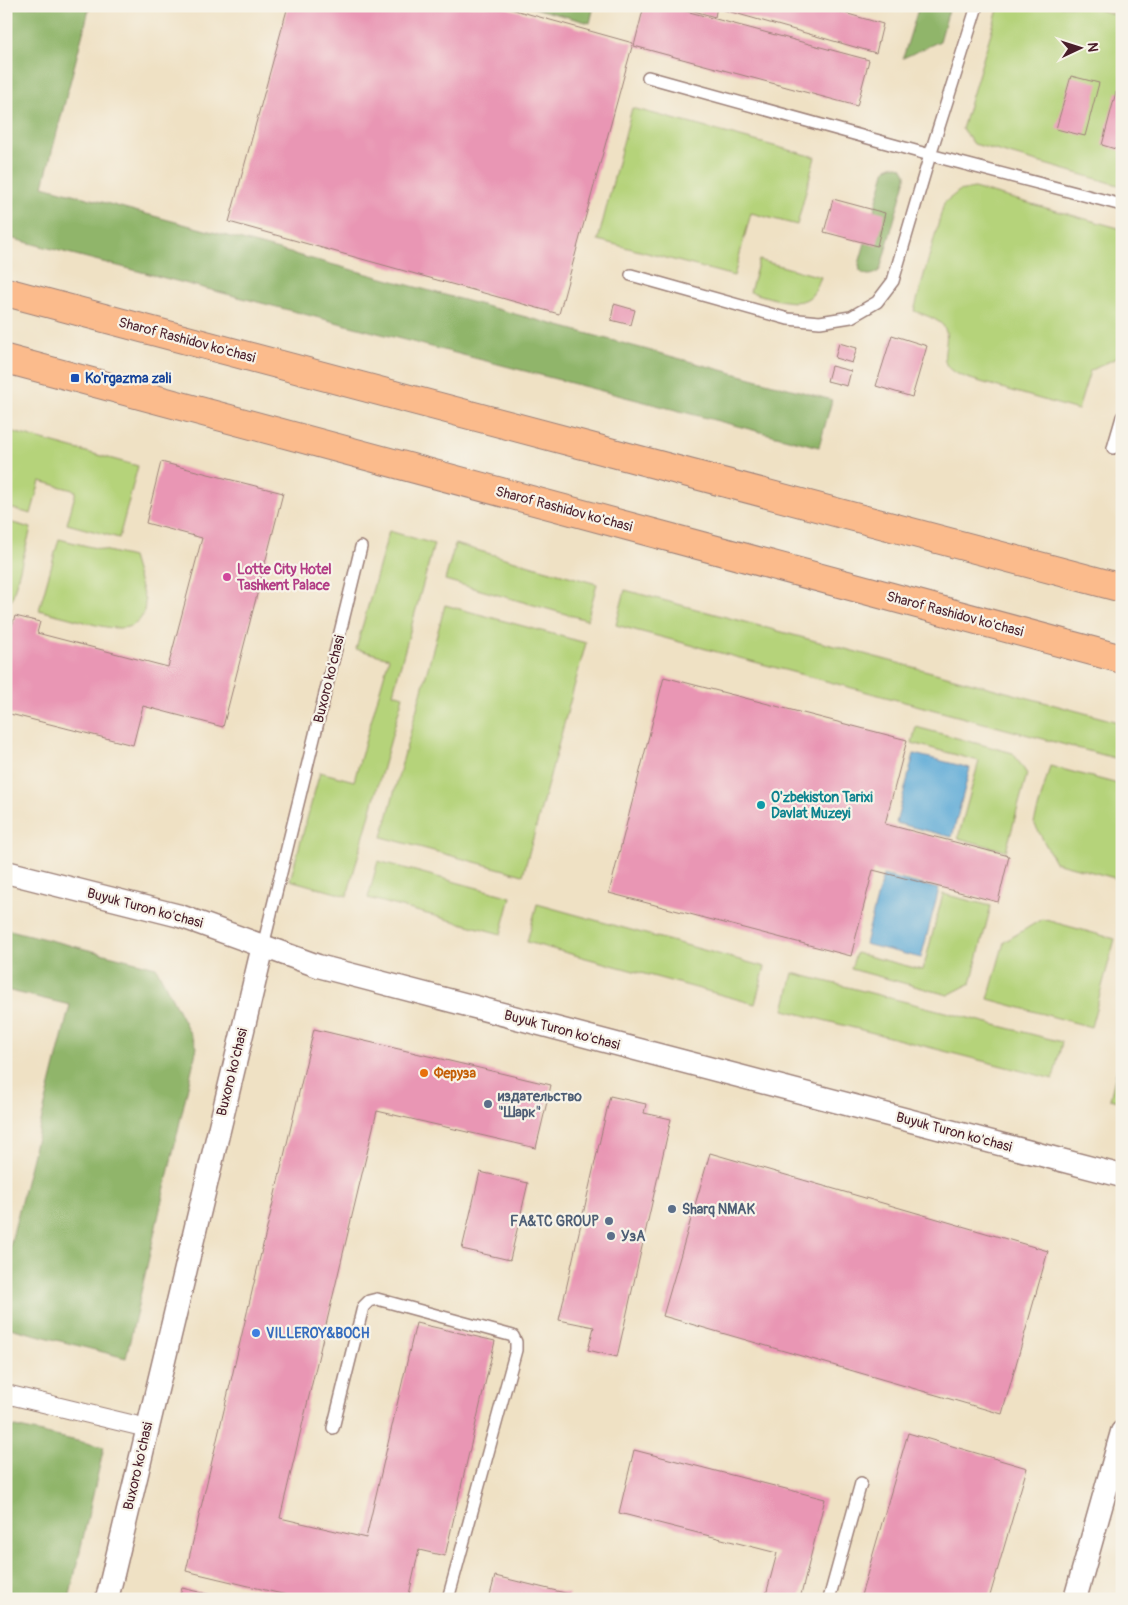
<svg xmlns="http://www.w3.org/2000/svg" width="1128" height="1605" font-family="Pangolin,sans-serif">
<rect width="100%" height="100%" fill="#f7f3e8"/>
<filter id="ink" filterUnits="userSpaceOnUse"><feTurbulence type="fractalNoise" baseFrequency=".02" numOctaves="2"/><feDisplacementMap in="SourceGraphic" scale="10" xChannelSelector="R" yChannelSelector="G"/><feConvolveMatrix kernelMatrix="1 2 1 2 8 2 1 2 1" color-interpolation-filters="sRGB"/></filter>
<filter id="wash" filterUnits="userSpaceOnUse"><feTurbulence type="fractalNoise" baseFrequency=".0096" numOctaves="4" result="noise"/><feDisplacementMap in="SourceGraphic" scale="20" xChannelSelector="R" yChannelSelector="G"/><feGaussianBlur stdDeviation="1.12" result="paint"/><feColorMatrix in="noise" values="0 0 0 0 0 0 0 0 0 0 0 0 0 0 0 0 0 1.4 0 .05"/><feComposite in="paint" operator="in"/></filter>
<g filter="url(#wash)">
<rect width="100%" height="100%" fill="#efe1c4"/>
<!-- green -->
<path fill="#b5d37a" stroke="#807952" d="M 999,6 L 1087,6 L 1122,17 L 1122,186 L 974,144 L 962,129 Z
M 632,108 L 815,157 L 797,225 L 751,213 L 734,276 L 598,240 Z
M 974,188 L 1122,229 L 1122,355 L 1090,371 L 1078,410 L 967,378 C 960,375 951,372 947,366 C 939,354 955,333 939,322 C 932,317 922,314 914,311 L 944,203 L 959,191 Z
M 759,260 L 821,277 C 818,283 816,290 812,295 C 799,310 767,296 750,292 Z
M 6,430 L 138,466 L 119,538 L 67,524 L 76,491 L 40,481 L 31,514 L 6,507 Z
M 9,522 L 31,528 L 12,599 L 6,598 L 6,534 Z
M 389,531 L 434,544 L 393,693 L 403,696 L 347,896 L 290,880 L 320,772 L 354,781 L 389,658 L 356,649 Z
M 59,539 L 132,557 L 145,601 C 145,640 103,627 81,621 C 67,617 53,614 39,610 Z
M 455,544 L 597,584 L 587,620 L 445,580 Z
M 625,590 L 1122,723 L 1122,760 L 616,625 Z
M 445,605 L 586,643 L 523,875 L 382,837 Z
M 916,727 L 1013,753 L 1027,774 L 1006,851 L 958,838 L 979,761 L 912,743 Z
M 1050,766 L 1122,785 L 1122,880 L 1055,862 L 1034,823 Z
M 378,861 L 511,897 L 501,934 L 368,898 Z
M 943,894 L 991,906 L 971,983 L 948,995 L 851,969 L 856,953 L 923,970 Z
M 537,904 L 765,967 L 755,1004 L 527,942 Z
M 1042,919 L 1115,939 L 1091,1027 L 988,999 L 1004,942 Z
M 793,973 L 1062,1042 L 1053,1079 L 784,1010 Z
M 1120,1057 L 1122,1058 L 1122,1102 L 1110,1099 Z"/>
<!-- forest -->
<path fill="#90b56a" stroke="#6d6a4a" d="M 6,6 L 90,6 L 43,186 L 832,400 L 819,447 L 6,237 Z
M 527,6 L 594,6 L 590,23 Z
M 919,6 L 950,6 L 940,41 L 903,58 Z
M 894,165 L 902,167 L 906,174 L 906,178 L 880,270 C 874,276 866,277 860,271 L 859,264 L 885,172 L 887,168 Z
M 6,929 L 156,967 L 197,1047 L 126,1358 L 6,1327 L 6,1262 L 70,1005 L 6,990 Z
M 6,1425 L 104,1447 L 69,1599 L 6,1599 Z"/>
<!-- water -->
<path fill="#5eabd7" stroke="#546581" d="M 914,754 L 970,768 L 952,837 L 896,823 Z
M 883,875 L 939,889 L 921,958 L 865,944 Z"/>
<g id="blocks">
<!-- building -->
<path fill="#e996b4" d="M 288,6 L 500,6 L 633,43 L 559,314 L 229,222 Z
M 644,6 L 667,6 L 869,60 L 857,106 L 634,46 Z
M 677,6 L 717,6 L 715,17 Z
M 725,6 L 820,6 L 883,24 L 876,53 L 724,10 Z
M 1071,76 L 1099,83 L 1085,136 L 1056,129 Z
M 1116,92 L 1122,93 L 1122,151 L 1102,145 Z
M 833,199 L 885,213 L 877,246 L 824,232 Z
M 614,304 L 635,310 L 631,325 L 611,320 Z
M 892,335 L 927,346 L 912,397 L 876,386 Z
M 839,343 L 857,348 L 852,363 L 835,358 Z
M 831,366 L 851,371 L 847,386 L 827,381 Z
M 161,462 L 283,493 L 223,727 L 143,706 L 133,745 L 6,713 L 6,625 L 12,626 L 15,616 L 40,622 L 37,633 L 168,667 L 202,538 L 146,523 Z
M 664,677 L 907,740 L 885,824 L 1009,856 L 998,902 L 873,870 L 851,956 L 609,893 Z
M 314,1029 L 551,1085 L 536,1148 L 377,1111 L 280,1518 L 366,1538 L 416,1323 L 495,1341 L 445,1556 L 419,1550 L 408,1599 L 303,1599 L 186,1571 Z
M 610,1096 L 646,1104 L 644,1113 L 671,1119 L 617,1357 L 588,1350 L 594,1327 L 559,1320 Z
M 710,1153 L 1048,1251 L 1002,1414 L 663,1316 Z
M 480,1172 L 528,1183 L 510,1260 L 462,1249 Z
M 908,1433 L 1027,1468 L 989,1599 L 860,1599 Z
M 634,1450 L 825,1499 L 800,1599 L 782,1599 L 766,1595 L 777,1553 L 619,1513 Z
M 495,1576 L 569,1594 L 568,1599 L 489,1599 Z
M 182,1588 L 224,1598 L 224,1599 L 179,1599 Z"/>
</g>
</g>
<g filter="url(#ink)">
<use href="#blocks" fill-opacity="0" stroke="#9c8078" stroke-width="1"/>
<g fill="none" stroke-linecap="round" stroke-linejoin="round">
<defs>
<path id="service" d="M 648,77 L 930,155 L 1122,205
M 631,275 L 788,319 L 820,322 L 851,317 L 877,302 L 893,281 L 930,155 L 977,6
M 1113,448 L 1122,417
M 263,946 L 361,547
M 333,1428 L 363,1307 L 369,1301 L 377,1299 L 513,1336 L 516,1342 L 516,1350 L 448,1599
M 829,1599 L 861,1483"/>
<path id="pedestrian" d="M 6,1394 L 147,1428"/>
<path id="minor" d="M 6,872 L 180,916 L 318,966 L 1122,1176
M 107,1599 L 263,946
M 1075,1599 L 1122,1432"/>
<path id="primary" d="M 6,292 L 1122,588
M 6,359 L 1122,659"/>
</defs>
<!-- service casing -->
<use href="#service" stroke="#9c8078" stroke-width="14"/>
<!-- pedestrian casing -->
<use href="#pedestrian" stroke="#9c8078" stroke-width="20"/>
<!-- minor casing -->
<use href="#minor" stroke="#9c8078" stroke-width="25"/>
<!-- primary casing -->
<use href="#primary" stroke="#9c8078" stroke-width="30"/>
<!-- service -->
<use href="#service" stroke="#fff" stroke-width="11"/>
<!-- pedestrian -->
<use href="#pedestrian" stroke="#fff" stroke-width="18"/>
<!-- minor -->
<use href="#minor" stroke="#fff" stroke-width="22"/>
<!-- primary -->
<use href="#primary" stroke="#fbbb8c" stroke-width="28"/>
</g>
</g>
<!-- markers -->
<rect fill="#1a4fb4" stroke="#f7f3e8" stroke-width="2" x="70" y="373" width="10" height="10" rx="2.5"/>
<circle fill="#d1479c" stroke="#f7f3e8" stroke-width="2" cx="227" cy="577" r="5"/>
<circle fill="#0f9aa8" stroke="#f7f3e8" stroke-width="2" cx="761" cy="805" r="5"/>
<circle fill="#e8710a" stroke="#f7f3e8" stroke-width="2" cx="424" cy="1073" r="5"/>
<g fill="#5c6f8a" stroke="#f7f3e8" stroke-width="2">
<circle cx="488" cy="1104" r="5"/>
<circle cx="672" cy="1209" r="5"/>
<circle cx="609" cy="1221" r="5"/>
<circle cx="611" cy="1236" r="5"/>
</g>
<circle fill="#3f7fe0" stroke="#f7f3e8" stroke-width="2" cx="256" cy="1333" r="5"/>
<g text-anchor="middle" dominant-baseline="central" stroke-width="4.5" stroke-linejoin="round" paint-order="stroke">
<!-- street labels -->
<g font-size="14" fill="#4a1f2b" stroke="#f7f3e8">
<text transform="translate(187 340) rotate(15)">Sharof Rashidov ko'chasi</text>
<text transform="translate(564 509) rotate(15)">Sharof Rashidov ko'chasi</text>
<text transform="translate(955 614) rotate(15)">Sharof Rashidov ko'chasi</text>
<text transform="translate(329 679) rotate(-76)">Buxoro ko'chasi</text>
<text transform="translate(145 908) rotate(15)">Buyuk Turon ko'chasi</text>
<text transform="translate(562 1030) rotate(15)">Buyuk Turon ko'chasi</text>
<text transform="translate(232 1072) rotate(-76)">Buxoro ko'chasi</text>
<text transform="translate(954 1132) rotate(15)">Buyuk Turon ko'chasi</text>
<text transform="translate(138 1466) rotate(-77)">Buxoro ko'chasi</text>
</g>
<!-- transit labels -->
<g font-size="14" font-weight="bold" fill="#164399" stroke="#f7f3e8" text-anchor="start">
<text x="85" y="378">Ko'rgazma zali</text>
</g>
<!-- hotel labels -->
<g font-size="14" font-weight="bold" fill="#b23c85" stroke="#f7f3e8" text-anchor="start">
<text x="237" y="569">Lotte City Hotel<tspan x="237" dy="16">Tashkent Palace</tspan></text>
</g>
<!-- culture labels -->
<g font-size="14" font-weight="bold" fill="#0d838f" stroke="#f7f3e8" text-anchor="start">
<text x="771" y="797">O'zbekiston Tarixi<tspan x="771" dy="16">Davlat Muzeyi</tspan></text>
</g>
<!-- food labels -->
<g font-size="14" font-weight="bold" fill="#c56008" stroke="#f7f3e8" text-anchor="start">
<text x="434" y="1073">Феруза</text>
</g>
<!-- service labels -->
<g font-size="14" font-weight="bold" fill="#4e5e75" stroke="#f7f3e8" text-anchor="start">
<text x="498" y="1096">издательство<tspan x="498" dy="16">"Шарк"</tspan></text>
<text x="682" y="1209">Sharq NMAK</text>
<text x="599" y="1221" text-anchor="end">FA&amp;TC GROUP</text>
<text x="621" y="1236">УзА</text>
</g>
<!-- shop labels -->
<g font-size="14" font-weight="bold" fill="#366cbe" stroke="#f7f3e8" text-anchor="start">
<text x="266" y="1333">VILLEROY&amp;BOCH</text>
</g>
</g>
<!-- margin -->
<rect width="1128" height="1605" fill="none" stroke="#f7f3e8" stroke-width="25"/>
<!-- north arrow -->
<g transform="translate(1080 48) rotate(86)" stroke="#f7f3e8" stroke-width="4" paint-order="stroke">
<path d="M0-4L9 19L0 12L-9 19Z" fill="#4a1f2b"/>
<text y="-8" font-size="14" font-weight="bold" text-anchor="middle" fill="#4a1f2b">N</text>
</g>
</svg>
